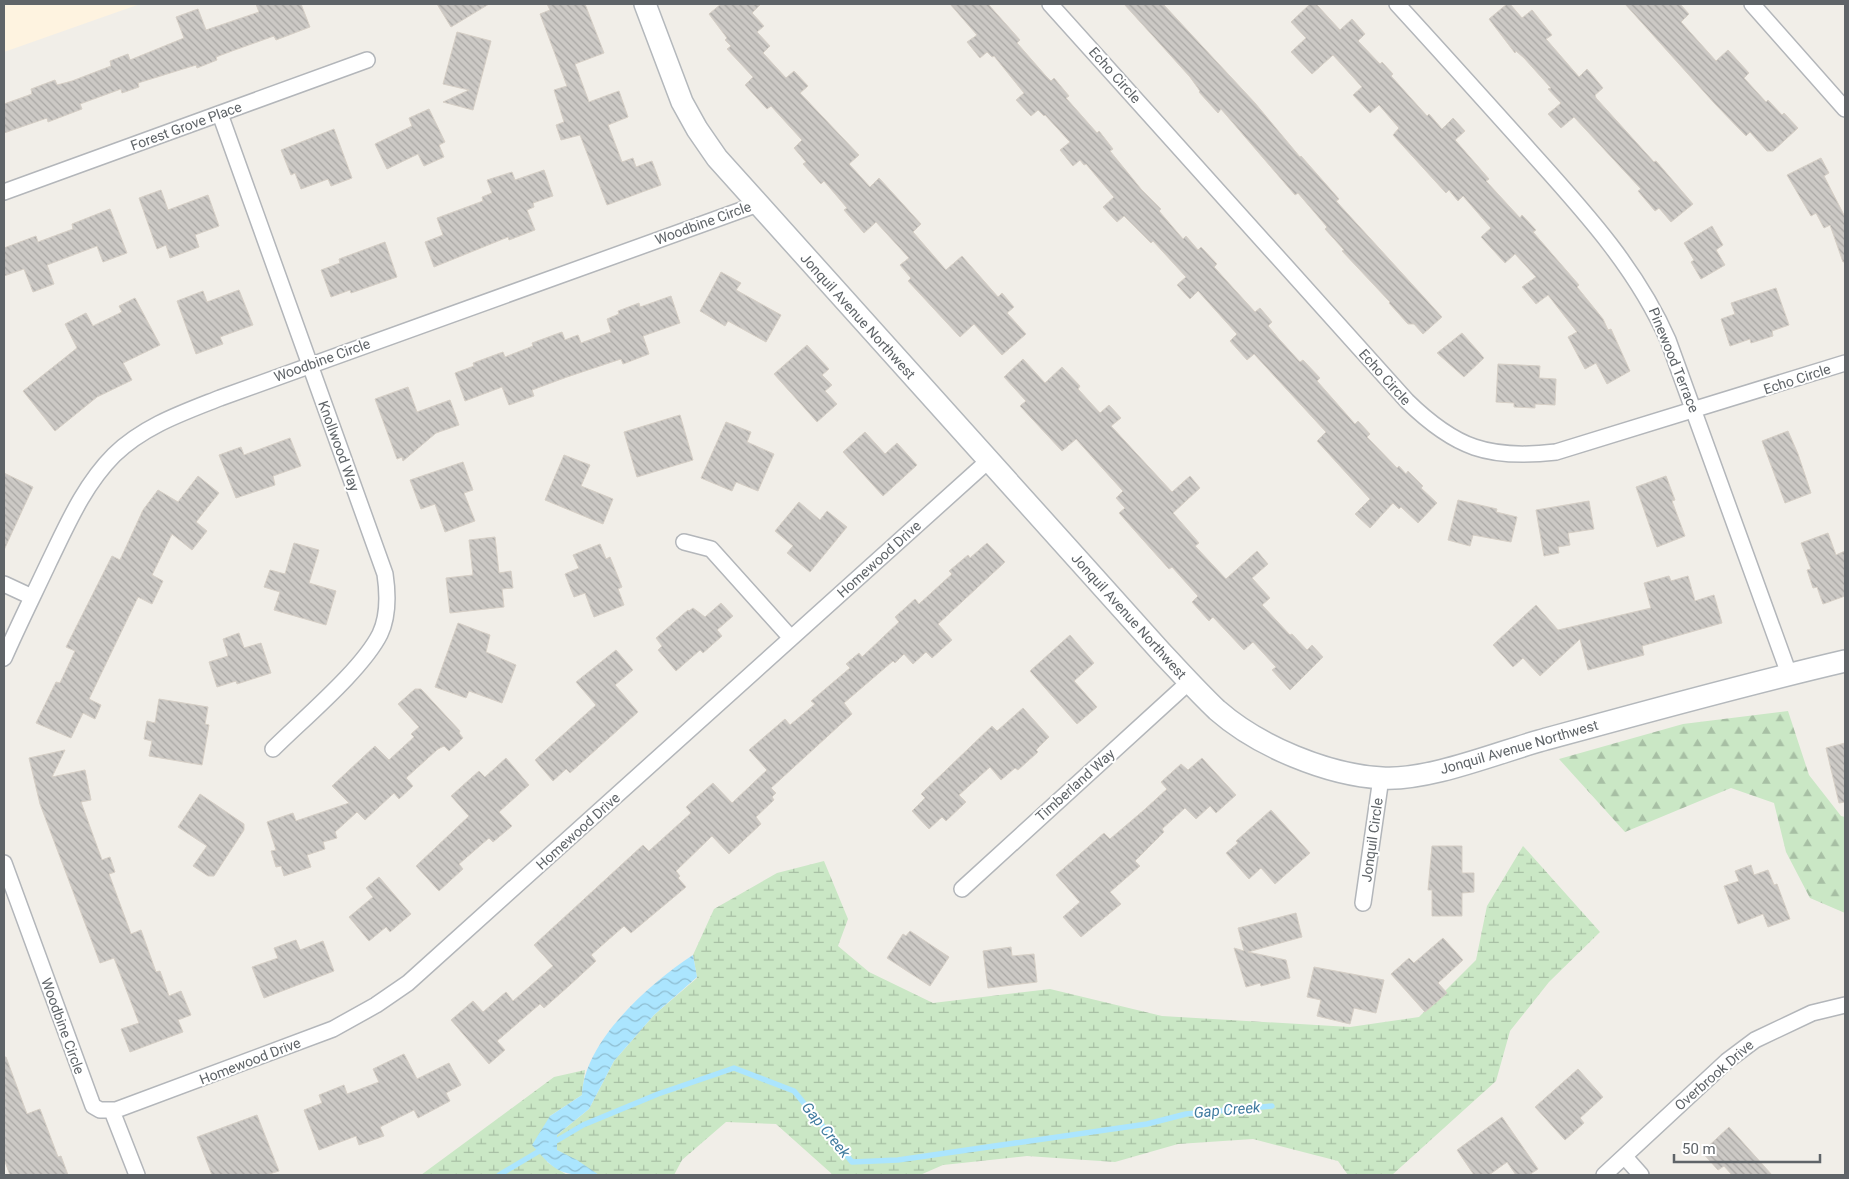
<svg xmlns="http://www.w3.org/2000/svg" width="1849" height="1179" font-family="Roboto,sans-serif">
<defs>
<pattern id="forest-firs" width="22" height="20" patternUnits="userSpaceOnUse" patternTransform="scale(1.25)"><rect width="22" height="20" fill="#cae7c5"/><path d="M5 1l3.5 6h-7zM16 11l3.5 6h-7z" fill="#a7bfa4"/></pattern>
<pattern id="wetland-marsh" width="20" height="14" patternUnits="userSpaceOnUse" patternTransform="scale(1.25)"><rect width="20" height="14" fill="#cae7c5"/><path d="M1 5h8M5 5V1M11 12h8M15 12V8" fill="none" stroke="#a7bfa4"/></pattern>
<pattern id="water-waves" width="16" height="10" patternUnits="userSpaceOnUse" patternTransform="scale(1.25)"><rect width="16" height="10" fill="#abe5fe"/><path d="M0 5q4-4 8 0t8 0" fill="none" stroke="#8ebdd1"/></pattern>
<pattern id="building-back-hatch" width="6" height="6" patternUnits="userSpaceOnUse" patternTransform="scale(1.25)"><rect width="6" height="6" fill="#ccc9c5"/><path d="M-1 5l2 2M0 0l6 6M5-1l2 2" fill="none" stroke="#a9a7a4"/></pattern>
</defs>
<rect width="100%" height="100%" fill="#f1eee8"/>
<!-- commercial -->
<path fill="#fef3e0" d="M 4,4 L 140,4 L 4,52 Z"/>
<!-- forest -->
<path fill="url(#forest-firs)" d="M 1788,711 L 1809,775 L 1841,816 L 1845,817 L 1845,913 L 1810,898 L 1786,852 L 1774,803 L 1731,788 L 1625,832 L 1559,759 L 1683,724 Z"/>
<!-- wetland -->
<path fill="url(#wetland-marsh)" d="M 1523,846 L 1600,932 L 1549,982 L 1510,1031 L 1496,1081 L 1392,1175 L 1348,1175 L 1338,1161 L 1253,1139 L 1178,1144 L 1115,1162 L 1027,1156 L 943,1165 L 920,1175 L 840,1175 L 832,1174 L 776,1124 L 726,1122 L 682,1160 L 674,1175 L 599,1175 L 557,1150 L 557,1135 L 589,1109 L 614,1061 L 654,1015 L 697,978 L 693,955 L 714,909 L 777,873 L 824,861 L 848,919 L 838,946 L 869,972 L 933,1003 L 1050,989 L 1162,1016 L 1350,1027 L 1419,1017 L 1476,960 L 1487,906 Z
M 585,1070 L 582,1095 L 550,1116 L 547,1162 L 567,1175 L 421,1175 L 554,1077 Z"/>
<!-- water -->
<path fill="url(#water-waves)" d="M 693,955 L 697,977 L 654,1015 L 614,1061 L 589,1109 L 557,1135 L 557,1150 L 577,1160 L 599,1175 C 561,1175 557,1174 532,1145 L 550,1116 L 582,1095 C 584,1041 650,983 693,955 Z"/>
<g fill="none" stroke-linecap="round" stroke-linejoin="round">
<!-- stream -->
<path stroke="#abe5fe" stroke-width="5.5" d="M 499,1175 L 583,1125 L 658,1094 L 734,1068 L 794,1091 L 852,1162 L 898,1160 L 1147,1124 L 1186,1114 L 1272,1106"/>
</g>
<!-- building -->
<path fill="url(#building-back-hatch)" stroke="#d6cfc6" d="M 256,4 L 301,4 L 310,27 L 276,40 L 274,36 L 232,51 L 216,57 L 217,60 L 197,68 L 196,65 L 138,83 L 139,87 L 122,93 L 121,89 L 80,104 L 82,109 L 48,122 L 47,118 L 4,133 L 4,104 L 32,94 L 31,89 L 55,80 L 57,85 L 72,81 L 111,66 L 110,61 L 128,54 L 130,60 L 184,38 L 176,17 L 198,9 L 206,30 L 259,12 Z
M 437,4 L 489,4 L 451,27 Z
M 547,4 L 585,4 L 604,53 L 575,64 L 589,102 L 619,91 L 628,117 L 608,125 L 622,162 L 633,158 L 636,167 L 652,161 L 661,185 L 607,205 L 580,135 L 561,140 L 556,125 L 564,122 L 554,90 L 567,86 L 540,14 L 550,10 Z
M 721,4 L 761,4 L 752,13 L 764,26 L 757,32 L 770,46 L 763,53 L 786,78 L 794,71 L 808,86 L 800,93 L 859,155 L 849,164 L 870,187 L 879,178 L 921,224 L 913,232 L 946,270 L 962,256 L 998,297 L 1002,293 L 1014,307 L 1007,313 L 1026,334 L 1002,355 L 974,324 L 960,337 L 908,281 L 911,278 L 900,265 L 909,258 L 876,222 L 864,233 L 844,210 L 847,208 L 824,181 L 821,184 L 803,164 L 806,162 L 794,148 L 802,140 L 771,106 L 767,109 L 745,85 L 753,77 L 727,49 L 731,46 L 725,40 L 727,38 L 709,14 Z
M 950,4 L 988,4 L 1020,40 L 1017,43 L 1045,75 L 1051,81 L 1054,78 L 1069,96 L 1066,98 L 1097,133 L 1099,131 L 1113,149 L 1110,151 L 1141,189 L 1161,209 L 1159,211 L 1183,239 L 1186,236 L 1198,250 L 1201,247 L 1217,264 L 1214,267 L 1255,312 L 1260,308 L 1272,322 L 1268,326 L 1279,339 L 1300,362 L 1303,360 L 1320,378 L 1317,381 L 1355,424 L 1358,421 L 1370,434 L 1367,437 L 1397,468 L 1399,466 L 1406,474 L 1408,471 L 1423,486 L 1421,488 L 1437,503 L 1418,523 L 1401,507 L 1399,509 L 1393,503 L 1370,528 L 1355,514 L 1370,499 L 1317,441 L 1326,432 L 1254,354 L 1247,360 L 1230,341 L 1237,334 L 1198,291 L 1190,299 L 1177,285 L 1186,277 L 1153,241 L 1151,243 L 1124,216 L 1117,222 L 1103,207 L 1114,197 L 1086,164 L 1084,165 L 1080,160 L 1073,166 L 1060,150 L 1070,142 L 1045,115 L 1044,116 L 1038,110 L 1031,116 L 1016,100 L 1024,93 L 994,56 L 992,57 L 987,52 L 980,58 L 967,42 L 977,35 Z
M 1124,4 L 1163,4 L 1255,103 L 1300,157 L 1301,156 L 1339,199 L 1336,201 L 1442,317 L 1423,334 L 1414,324 L 1408,324 L 1389,303 L 1390,302 L 1342,251 L 1344,250 L 1325,229 L 1327,227 L 1298,193 L 1295,195 L 1221,109 L 1218,113 L 1199,92 L 1200,91 L 1190,77 Z
M 1310,4 L 1316,4 L 1340,30 L 1352,19 L 1365,34 L 1358,41 L 1380,64 L 1382,62 L 1393,74 L 1391,76 L 1427,116 L 1429,114 L 1442,129 L 1453,118 L 1465,131 L 1455,140 L 1489,179 L 1486,181 L 1520,218 L 1522,215 L 1536,230 L 1533,232 L 1579,285 L 1577,287 L 1603,319 L 1608,330 L 1611,329 L 1630,371 L 1607,384 L 1596,363 L 1585,369 L 1568,337 L 1577,332 L 1548,295 L 1536,304 L 1522,287 L 1536,277 L 1515,254 L 1505,263 L 1481,237 L 1491,228 L 1463,196 L 1458,201 L 1449,190 L 1446,193 L 1393,135 L 1399,128 L 1379,105 L 1370,113 L 1353,95 L 1362,87 L 1333,55 L 1312,74 L 1291,52 L 1306,38 L 1291,22 Z
M 1507,4 L 1510,4 L 1522,18 L 1532,10 L 1552,35 L 1546,39 L 1579,77 L 1587,69 L 1603,88 L 1595,95 L 1596,98 L 1654,162 L 1656,161 L 1693,204 L 1671,222 L 1659,208 L 1655,211 L 1638,191 L 1641,189 L 1574,117 L 1561,128 L 1548,114 L 1561,103 L 1548,89 L 1551,88 L 1524,58 L 1516,51 L 1515,53 L 1489,19 Z
M 1625,4 L 1680,4 L 1689,14 L 1681,22 L 1716,61 L 1728,50 L 1749,73 L 1744,78 L 1766,102 L 1768,100 L 1782,115 L 1784,113 L 1798,128 L 1773,151 L 1767,151 L 1750,132 L 1746,136 L 1715,104 Z
M 457,32 L 491,41 L 473,110 L 443,102 L 469,90 L 443,84 Z
M 429,109 L 445,142 L 439,145 L 444,157 L 424,166 L 418,154 L 387,169 L 375,144 L 412,126 L 409,118 Z
M 334,129 L 352,178 L 331,186 L 328,179 L 301,189 L 295,173 L 291,175 L 281,150 Z
M 1821,158 L 1829,173 L 1824,176 L 1845,217 L 1845,262 L 1843,262 L 1830,225 L 1824,228 L 1816,213 L 1811,216 L 1787,175 Z
M 544,170 L 553,196 L 533,203 L 534,207 L 527,210 L 535,230 L 509,240 L 508,237 L 434,267 L 425,242 L 443,235 L 437,218 L 483,201 L 482,197 L 492,193 L 487,180 L 512,172 L 515,180 Z
M 161,190 L 168,210 L 208,195 L 219,226 L 195,235 L 199,247 L 170,258 L 166,245 L 157,249 L 139,198 Z
M 110,209 L 127,253 L 103,262 L 97,246 L 47,265 L 54,284 L 33,292 L 24,269 L 4,276 L 4,248 L 36,236 L 38,242 L 73,229 L 72,224 Z
M 1712,226 L 1723,245 L 1716,250 L 1725,265 L 1701,279 L 1691,262 L 1694,260 L 1684,243 Z
M 385,242 L 397,277 L 351,293 L 350,290 L 331,297 L 321,270 L 340,263 L 339,259 Z
M 721,272 L 741,283 L 736,290 L 781,315 L 766,342 L 728,321 L 725,326 L 700,311 Z
M 1776,288 L 1789,325 L 1772,331 L 1773,336 L 1751,343 L 1750,339 L 1730,346 L 1721,319 L 1735,314 L 1731,303 Z
M 239,290 L 253,325 L 220,337 L 223,344 L 196,354 L 177,301 L 203,291 L 207,302 Z
M 671,296 L 680,323 L 643,336 L 649,354 L 623,364 L 621,359 L 567,377 L 532,390 L 534,396 L 509,405 L 502,387 L 465,401 L 455,373 L 474,366 L 473,363 L 503,352 L 505,357 L 533,346 L 532,343 L 562,332 L 565,340 L 578,335 L 581,343 L 611,332 L 607,319 L 619,314 L 618,311 L 639,303 L 640,307 Z
M 135,298 L 160,345 L 123,363 L 132,380 L 97,397 L 55,431 L 23,391 L 77,348 L 65,324 L 86,313 L 93,326 L 122,312 L 119,306 Z
M 1462,333 L 1484,358 L 1464,377 L 1437,353 Z
M 807,345 L 829,369 L 822,375 L 832,385 L 825,391 L 837,404 L 817,422 L 774,374 Z
M 1023,359 L 1045,383 L 1062,367 L 1080,386 L 1078,389 L 1100,413 L 1109,405 L 1121,418 L 1111,426 L 1172,492 L 1190,476 L 1200,488 L 1173,513 L 1199,543 L 1195,546 L 1226,579 L 1257,551 L 1268,564 L 1252,578 L 1270,598 L 1262,605 L 1290,635 L 1292,634 L 1307,650 L 1312,645 L 1323,657 L 1290,690 L 1272,670 L 1276,667 L 1253,642 L 1244,650 L 1213,617 L 1209,621 L 1192,602 L 1198,596 L 1172,567 L 1169,569 L 1119,513 L 1125,508 L 1116,498 L 1123,491 L 1076,439 L 1062,451 L 1020,406 L 1026,401 L 1004,377 Z
M 1498,364 L 1540,366 L 1539,378 L 1556,379 L 1555,405 L 1535,404 L 1535,408 L 1514,407 L 1514,403 L 1496,402 Z
M 408,387 L 417,412 L 450,400 L 459,425 L 436,433 L 403,461 L 402,457 L 397,459 L 375,399 Z
M 680,415 L 693,460 L 637,477 L 624,432 Z
M 726,422 L 751,432 L 747,442 L 774,454 L 758,491 L 736,482 L 732,491 L 701,478 Z
M 1788,431 L 1798,454 L 1811,493 L 1785,503 L 1762,441 Z
M 865,432 L 885,454 L 897,443 L 917,465 L 883,496 L 843,452 Z
M 290,438 L 301,466 L 273,476 L 275,485 L 236,498 L 219,455 L 241,447 L 244,455 Z
M 564,455 L 590,465 L 581,486 L 613,499 L 603,524 L 545,500 Z
M 463,462 L 473,490 L 464,493 L 475,521 L 445,532 L 435,504 L 421,509 L 410,480 Z
M 4,473 L 33,487 L 4,550 Z
M 198,476 L 219,493 L 196,522 L 207,531 L 192,550 L 172,534 L 152,575 L 163,581 L 152,604 L 138,597 L 89,699 L 101,705 L 95,719 L 83,713 L 71,738 L 36,723 L 56,682 L 60,683 L 75,651 L 66,647 L 112,556 L 120,560 L 143,510 L 158,490 L 178,502 Z
M 1666,476 L 1675,500 L 1672,501 L 1685,536 L 1657,547 L 1636,487 Z
M 1458,500 L 1497,509 L 1496,512 L 1517,517 L 1511,542 L 1473,535 L 1470,546 L 1448,540 Z
M 1589,501 L 1594,529 L 1568,533 L 1570,545 L 1558,547 L 1559,553 L 1544,556 L 1536,510 Z
M 799,502 L 820,520 L 827,511 L 847,527 L 810,572 L 787,553 L 793,546 L 775,531 Z
M 1828,533 L 1836,555 L 1845,551 L 1845,596 L 1823,604 L 1817,587 L 1813,588 L 1807,570 L 1811,569 L 1801,543 Z
M 495,537 L 499,573 L 511,571 L 513,588 L 502,589 L 504,607 L 450,613 L 446,578 L 473,575 L 469,540 Z
M 294,543 L 319,550 L 309,583 L 336,591 L 326,625 L 274,610 L 280,592 L 264,587 L 270,570 L 285,574 Z
M 987,543 L 1005,562 L 938,624 L 952,640 L 932,658 L 926,652 L 913,664 L 904,654 L 895,663 L 893,661 L 844,703 L 852,714 L 771,788 L 776,793 L 772,797 L 774,800 L 756,817 L 761,824 L 729,854 L 712,836 L 676,871 L 680,876 L 678,878 L 686,887 L 631,933 L 624,926 L 591,955 L 596,961 L 570,985 L 544,1008 L 540,1004 L 497,1041 L 505,1050 L 489,1064 L 451,1020 L 473,1001 L 483,1012 L 506,992 L 513,1001 L 553,966 L 534,945 L 643,845 L 649,851 L 691,813 L 686,807 L 713,783 L 732,803 L 767,770 L 749,750 L 785,719 L 790,725 L 815,704 L 811,701 L 850,668 L 846,664 L 859,653 L 862,657 L 899,622 L 895,617 L 915,599 L 919,604 L 952,574 L 949,571 L 968,555 L 970,558 Z
M 600,544 L 606,559 L 610,557 L 622,587 L 618,589 L 624,605 L 594,617 L 585,593 L 574,597 L 565,574 L 579,568 L 573,555 Z
M 1669,576 L 1671,581 L 1688,576 L 1695,601 L 1714,595 L 1722,623 L 1642,646 L 1644,655 L 1588,670 L 1580,639 L 1540,676 L 1523,658 L 1513,667 L 1493,645 L 1536,605 L 1558,630 L 1651,608 L 1644,583 Z
M 721,603 L 733,616 L 717,630 L 722,636 L 703,653 L 700,650 L 676,671 L 658,650 L 662,646 L 656,638 L 688,610 L 689,611 L 693,608 L 705,617 Z
M 458,623 L 490,635 L 486,652 L 516,665 L 502,703 L 469,691 L 466,698 L 435,687 Z
M 239,633 L 244,648 L 261,643 L 271,673 L 237,684 L 236,681 L 217,687 L 209,662 L 228,656 L 223,639 Z
M 1070,635 L 1094,663 L 1074,681 L 1097,707 L 1077,724 L 1030,671 Z
M 616,650 L 633,670 L 615,685 L 638,712 L 570,773 L 566,769 L 553,781 L 535,760 L 596,705 L 576,682 Z
M 415,689 L 421,689 L 460,731 L 459,733 L 463,738 L 449,751 L 444,746 L 438,749 L 406,778 L 413,786 L 399,799 L 394,793 L 365,820 L 357,812 L 335,832 L 337,838 L 323,842 L 325,849 L 307,855 L 311,867 L 284,876 L 281,866 L 276,867 L 271,851 L 276,850 L 267,822 L 293,813 L 296,821 L 349,803 L 332,786 L 375,746 L 389,760 L 414,737 L 411,734 L 419,727 L 398,704 Z
M 159,699 L 208,707 L 205,724 L 209,725 L 202,765 L 149,756 L 152,741 L 144,739 L 147,721 L 155,723 Z
M 1023,708 L 1049,737 L 1036,750 L 1038,752 L 1018,770 L 1015,768 L 1001,780 L 990,767 L 959,795 L 966,802 L 946,821 L 942,817 L 929,829 L 912,811 L 925,798 L 921,794 L 992,726 L 997,731 Z
M 1845,743 L 1845,802 L 1839,803 L 1826,748 Z
M 65,750 L 52,777 L 85,770 L 91,800 L 81,802 L 102,860 L 110,857 L 115,872 L 109,874 L 131,934 L 141,930 L 156,972 L 160,971 L 169,996 L 181,991 L 191,1015 L 178,1020 L 183,1032 L 130,1052 L 121,1029 L 139,1023 L 114,958 L 100,963 L 40,804 L 29,758 Z
M 506,758 L 529,785 L 499,812 L 512,826 L 493,842 L 489,838 L 459,864 L 463,869 L 439,891 L 416,866 L 469,816 L 451,796 L 479,771 L 485,777 Z
M 1202,758 L 1236,795 L 1216,813 L 1210,806 L 1196,819 L 1185,808 L 1162,829 L 1164,832 L 1135,861 L 1140,866 L 1110,892 L 1121,904 L 1081,937 L 1063,917 L 1080,902 L 1056,875 L 1104,833 L 1110,839 L 1144,810 L 1167,789 L 1161,782 L 1181,764 L 1188,770 Z
M 200,794 L 244,824 L 244,830 L 214,876 L 208,876 L 193,866 L 207,846 L 178,827 Z
M 1271,810 L 1310,853 L 1275,884 L 1261,868 L 1249,879 L 1226,853 L 1238,843 L 1236,841 Z
M 1432,846 L 1462,846 L 1462,873 L 1474,873 L 1474,892 L 1462,893 L 1462,916 L 1432,916 L 1432,890 L 1428,890 Z
M 1751,865 L 1754,875 L 1768,870 L 1774,885 L 1777,884 L 1790,919 L 1768,927 L 1763,914 L 1738,924 L 1724,886 L 1739,881 L 1735,871 Z
M 379,877 L 411,914 L 390,932 L 386,927 L 369,941 L 349,917 L 373,897 L 366,888 Z
M 1296,913 L 1302,937 L 1248,952 L 1286,960 L 1290,978 L 1261,986 L 1260,983 L 1246,987 L 1234,948 L 1244,951 L 1238,928 Z
M 910,931 L 949,957 L 930,986 L 887,958 L 903,934 L 906,936 Z
M 1443,938 L 1463,960 L 1438,983 L 1447,993 L 1425,1012 L 1391,974 L 1409,958 L 1414,963 Z
M 296,940 L 300,950 L 323,941 L 334,971 L 264,998 L 252,967 L 278,958 L 274,948 Z
M 1011,947 L 1012,956 L 1034,954 L 1037,982 L 988,988 L 983,951 Z
M 1314,967 L 1384,980 L 1376,1013 L 1354,1008 L 1350,1024 L 1317,1016 L 1321,1000 L 1307,997 Z
M 404,1054 L 417,1079 L 449,1063 L 461,1085 L 446,1093 L 450,1101 L 418,1118 L 414,1110 L 380,1127 L 384,1136 L 359,1145 L 356,1136 L 319,1150 L 304,1110 L 322,1103 L 319,1095 L 344,1085 L 347,1094 L 379,1082 L 373,1069 Z
M 4,1057 L 6,1057 L 27,1114 L 40,1109 L 58,1157 L 61,1156 L 68,1175 L 10,1175 L 4,1159 Z
M 1578,1069 L 1603,1097 L 1580,1118 L 1584,1123 L 1565,1140 L 1535,1107 Z
M 257,1115 L 279,1171 L 266,1175 L 212,1175 L 197,1137 Z
M 1502,1117 L 1538,1169 L 1529,1175 L 1516,1175 L 1507,1162 L 1489,1175 L 1474,1175 L 1457,1150 Z
M 1729,1127 L 1772,1175 L 1732,1175 L 1724,1166 L 1718,1170 L 1702,1152 Z"/>
<g fill="none" stroke-linecap="round" stroke-linejoin="round">
<defs>
<path id="street" d="M 1050,4 L 1407,401 C 1455,448 1489,460 1556,452 L 1845,363
M 1397,4 C 1442,53 1486,102 1530,151 C 1582,209 1636,267 1668,340 L 1789,674
M 1752,4 L 1845,109
M 220,114 L 385,574 C 388,594 389,615 380,634 C 362,670 303,719 273,749
M 4,192 L 367,60
M 684,542 L 711,549 L 791,638
M 4,584 L 32,597
M 4,658 C 18,626 34,594 49,562 C 67,525 84,485 114,455 C 144,426 182,413 220,398 L 758,204
M 4,863 L 93,1106 L 100,1110 L 116,1110 L 333,1029 L 376,1005 L 408,983 L 988,461
M 962,889 L 1189,682
M 1363,903 L 1381,778
M 112,1111 L 137,1175
M 1625,1157 L 1641,1175
M 1604,1175 L 1727,1061 L 1755,1040 L 1812,1013 L 1845,1005"/>
<path id="secondary" d="M 645,4 L 682,102 L 697,129 L 717,158 L 1162,653 C 1180,672 1198,692 1217,710 C 1258,746 1327,775 1382,778 C 1427,781 1494,754 1539,741 C 1641,713 1742,685 1845,661"/>
</defs>
<!-- street casing -->
<use href="#street" stroke="#b3b6ba" stroke-width="18"/>
<!-- secondary casing -->
<use href="#secondary" stroke="#b4b8bc" stroke-width="24"/>
<!-- street -->
<use href="#street" stroke="#fff" stroke-width="15"/>
<!-- secondary -->
<use href="#secondary" stroke="#fff" stroke-width="21"/>
</g>
<g text-anchor="middle" dominant-baseline="central" stroke-width="4" stroke-linejoin="round" paint-order="stroke">
<!-- street labels -->
<g font-size="14" fill="#5f6468" stroke="#fff">
<text transform="translate(1115 75) rotate(48)">Echo Circle</text>
<text transform="translate(186 126) rotate(-20)">Forest Grove Place</text>
<text transform="translate(703 223) rotate(-20)">Woodbine Circle</text>
<text transform="translate(858 316) rotate(48)">Jonquil Avenue Northwest</text>
<text transform="translate(322 360) rotate(-20)">Woodbine Circle</text>
<text transform="translate(1674 360) rotate(68)">Pinewood Terrace</text>
<text transform="translate(1385 377) rotate(48)">Echo Circle</text>
<text transform="translate(1797 379) rotate(-18)">Echo Circle</text>
<text transform="translate(339 446) rotate(70)">Knollwood Way</text>
<text transform="translate(879 559) rotate(-42)">Homewood Drive</text>
<text transform="translate(1129 616) rotate(48)">Jonquil Avenue Northwest</text>
<text transform="translate(1519 747) rotate(-16)">Jonquil Avenue Northwest</text>
<text transform="translate(1075 785) rotate(-42)">Timberland Way</text>
<text transform="translate(578 831) rotate(-42)">Homewood Drive</text>
<text transform="translate(1372 840) rotate(-82)">Jonquil Circle</text>
<text transform="translate(63 1026) rotate(70)">Woodbine Circle</text>
<text transform="translate(250 1061) rotate(-21)">Homewood Drive</text>
<text transform="translate(1714 1075) rotate(-41)">Overbrook Drive</text>
</g>
<!-- water labels -->
<g font-size="15" font-style="italic" fill="#407b9f" stroke="#fff">
<text transform="translate(1227 1110) rotate(-5)">Gap Creek</text>
<text transform="translate(826 1130) rotate(51)">Gap Creek</text>
</g>
</g>
<!-- border -->
<rect width="1849" height="1179" fill="none" stroke="#5f6468" stroke-width="10"/>
<!-- scale -->
<path d="M1674 1154v8h146v-8" fill="none" stroke="#5f6468" stroke-width="2.5"/>
<text x="1682" y="1154" font-size="15" fill="#5f6468" stroke="#ffffff" stroke-width="4" paint-order="stroke">50 m</text>
</svg>
